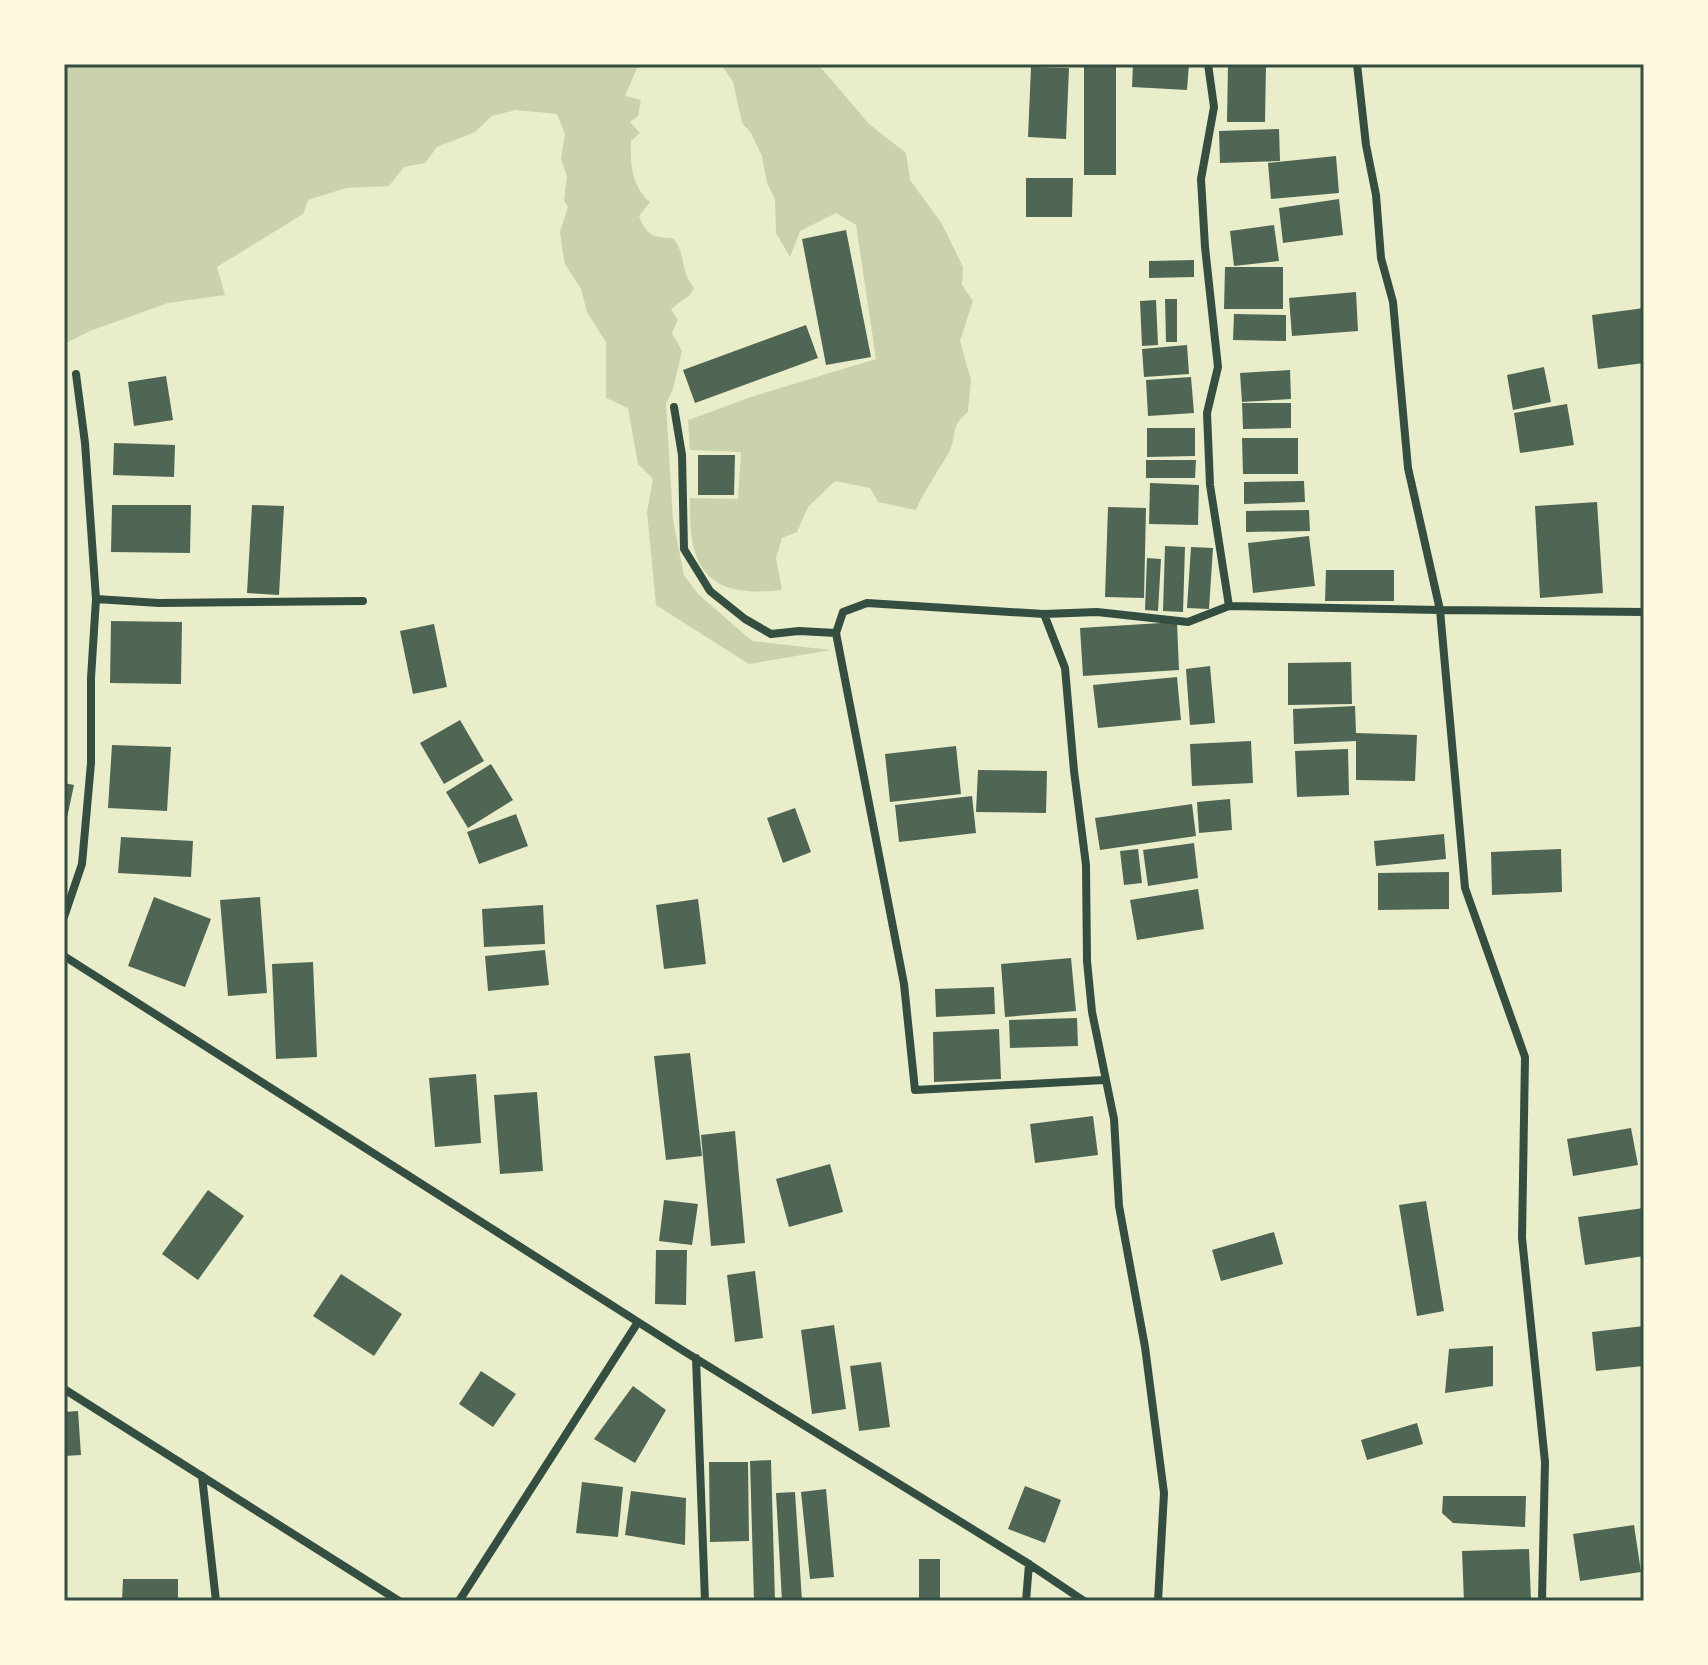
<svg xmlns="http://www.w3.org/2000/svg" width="1708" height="1665" font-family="'Sofia Sans Condensed',sans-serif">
<rect width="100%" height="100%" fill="#e9edc9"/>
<!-- green -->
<path fill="#cad2ad" d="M 64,64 L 656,64 L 637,68 L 625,96 L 641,100 L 638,116 L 630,122 L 640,133 L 631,141 C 630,165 632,186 650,202 L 639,216 C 646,235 653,238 673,238 C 687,256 680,272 694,288 L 690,295 L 671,309 L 678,320 L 672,333 L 682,351 L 673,389 L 666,404 L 673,520 L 684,575 L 698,594 L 752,641 L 831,650 L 749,664 L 656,605 L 647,512 L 653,479 L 638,464 L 628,408 L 606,398 L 606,342 L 587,312 L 581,289 L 565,264 L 563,253 L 560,232 L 568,207 L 564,200 L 567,176 L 561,159 L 565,134 L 557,114 L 516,110 L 492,116 L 475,132 L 437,147 L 425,163 L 404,167 L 389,186 L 346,188 L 308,200 L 303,214 L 217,267 L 225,295 L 168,303 L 90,331 L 64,344 Z
M 721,64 L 818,64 L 869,124 L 906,153 L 910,180 L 942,224 L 963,267 L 962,285 L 973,301 L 960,341 L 971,380 L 968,412 C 949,427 958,434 949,452 C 938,472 925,489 916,510 L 878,502 L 870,488 L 835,481 L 808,507 L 797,532 L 782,538 L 776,558 L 782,590 C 706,599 688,568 690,498 L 738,499 L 741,452 L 690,450 L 688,420 L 757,395 L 876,359 L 856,225 L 836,213 L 800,231 L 790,257 L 776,233 L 775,199 L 767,183 L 762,156 L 751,133 L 742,123 L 733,82 Z"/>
<!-- building -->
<path fill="#4f6655" d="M 1084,64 L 1116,64 L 1116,175 L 1084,175 Z
M 1133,64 L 1189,64 L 1187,90 L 1132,87 Z
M 1228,64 L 1266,64 L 1265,122 L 1227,122 Z
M 1031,67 L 1069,68 L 1066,139 L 1028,137 Z
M 1279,129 L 1280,161 L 1220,163 L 1219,131 Z
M 1336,156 L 1339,193 L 1271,199 L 1268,163 Z
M 1026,178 L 1073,178 L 1072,217 L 1026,217 Z
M 1339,199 L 1343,235 L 1283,243 L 1279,208 Z
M 1274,225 L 1279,261 L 1234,266 L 1230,231 Z
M 846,230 L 871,357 L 826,365 L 802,239 Z
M 1194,260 L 1194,277 L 1149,278 L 1149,261 Z
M 1225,267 L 1283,267 L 1283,309 L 1224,309 Z
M 1356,292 L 1358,331 L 1292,336 L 1289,298 Z
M 1165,299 L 1177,299 L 1177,342 L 1166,342 Z
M 1156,300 L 1158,345 L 1142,346 L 1140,301 Z
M 1644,308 L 1644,363 L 1598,369 L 1592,315 Z
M 1234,314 L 1286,315 L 1286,341 L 1233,340 Z
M 806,325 L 818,358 L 695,403 L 683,370 Z
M 1187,345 L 1189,374 L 1144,377 L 1142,349 Z
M 1544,367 L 1551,402 L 1513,410 L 1507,375 Z
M 1290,370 L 1291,399 L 1242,402 L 1240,373 Z
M 166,376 L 173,420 L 134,426 L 128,382 Z
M 1191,377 L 1194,413 L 1148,416 L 1146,380 Z
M 1242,403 L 1291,403 L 1291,428 L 1243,429 Z
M 1567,404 L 1574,445 L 1520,453 L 1514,413 Z
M 1147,428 L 1195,428 L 1195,456 L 1147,457 Z
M 1242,438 L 1298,438 L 1298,474 L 1243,474 Z
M 114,443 L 175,445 L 174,477 L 113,475 Z
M 698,455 L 735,455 L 734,495 L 698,495 Z
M 1146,460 L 1196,460 L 1195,478 L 1146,478 Z
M 1304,481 L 1305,502 L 1244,504 L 1244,482 Z
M 1150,483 L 1199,485 L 1198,525 L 1149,524 Z
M 1597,502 L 1603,593 L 1540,598 L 1535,506 Z
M 112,505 L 191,505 L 190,553 L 111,552 Z
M 252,505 L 284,506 L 279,595 L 247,593 Z
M 1108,507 L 1146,508 L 1144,598 L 1105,597 Z
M 1309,510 L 1310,531 L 1246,532 L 1246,511 Z
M 1309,536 L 1315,586 L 1253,593 L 1248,543 Z
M 1165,546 L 1185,547 L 1183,612 L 1163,611 Z
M 1191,547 L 1213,548 L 1209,609 L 1187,608 Z
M 1147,558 L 1161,559 L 1158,611 L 1145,610 Z
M 1326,570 L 1394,570 L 1394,601 L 1325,601 Z
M 111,621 L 182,622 L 181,684 L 110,683 Z
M 1177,622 L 1179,670 L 1083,676 L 1080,628 Z
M 434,624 L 447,687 L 413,694 L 400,631 Z
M 1351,662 L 1352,704 L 1288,705 L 1288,663 Z
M 1210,666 L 1215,723 L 1190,725 L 1186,669 Z
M 1177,677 L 1181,720 L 1098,728 L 1093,685 Z
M 1355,706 L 1356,733 L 1417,735 L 1415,781 L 1356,780 L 1356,741 L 1294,744 L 1293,709 Z
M 460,720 L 484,761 L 444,784 L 420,743 Z
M 1251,741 L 1253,783 L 1192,786 L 1190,744 Z
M 112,745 L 171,747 L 167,811 L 108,808 Z
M 956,746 L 961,794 L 890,802 L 885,754 Z
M 1348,749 L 1349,795 L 1297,797 L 1295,751 Z
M 491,764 L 513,800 L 468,828 L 446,792 Z
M 978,770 L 1047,771 L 1046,813 L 976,812 Z
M 64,783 L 74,785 L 65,827 L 64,827 Z
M 972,796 L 976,833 L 899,842 L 895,805 Z
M 1230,799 L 1232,830 L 1199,833 L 1197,802 Z
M 1192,804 L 1196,836 L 1100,850 L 1095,818 Z
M 795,808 L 811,852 L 783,863 L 767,818 Z
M 516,814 L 528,846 L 479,864 L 467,832 Z
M 1444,834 L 1446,859 L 1376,866 L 1374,841 Z
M 121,837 L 193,841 L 191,877 L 118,873 Z
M 1194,843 L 1198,878 L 1148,886 L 1143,850 Z
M 1138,849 L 1142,883 L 1124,885 L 1120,851 Z
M 1561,849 L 1562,892 L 1492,895 L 1491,852 Z
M 1449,872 L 1449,909 L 1378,910 L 1378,873 Z
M 1198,889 L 1204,929 L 1137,940 L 1130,900 Z
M 154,897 L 211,919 L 185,987 L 128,966 Z
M 260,897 L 267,993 L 228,996 L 220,900 Z
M 698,899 L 706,964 L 664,969 L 656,905 Z
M 543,905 L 545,944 L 484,947 L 482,909 Z
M 545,950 L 549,985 L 488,991 L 485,956 Z
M 1071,958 L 1076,1011 L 1005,1017 L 1001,964 Z
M 313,962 L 317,1057 L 276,1059 L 272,964 Z
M 994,987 L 995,1014 L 936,1017 L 935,989 Z
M 1077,1018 L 1078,1046 L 1010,1048 L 1009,1020 Z
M 999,1029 L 1001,1079 L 934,1082 L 933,1032 Z
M 690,1053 L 702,1156 L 666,1160 L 654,1056 Z
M 476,1074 L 481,1143 L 435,1147 L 429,1078 Z
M 537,1092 L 543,1171 L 500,1174 L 494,1095 Z
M 1093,1116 L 1098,1155 L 1035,1163 L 1030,1124 Z
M 1631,1128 L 1638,1165 L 1573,1176 L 1567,1139 Z
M 735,1131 L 745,1243 L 711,1246 L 701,1135 Z
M 830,1164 L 843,1212 L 789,1227 L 776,1179 Z
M 208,1190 L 244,1216 L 198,1280 L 162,1254 Z
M 664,1200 L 698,1204 L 692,1245 L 659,1241 Z
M 1426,1201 L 1444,1311 L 1417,1316 L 1399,1205 Z
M 1644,1208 L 1644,1256 L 1585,1265 L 1578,1217 Z
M 1274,1232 L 1283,1264 L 1221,1281 L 1212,1250 Z
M 656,1250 L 687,1250 L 686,1305 L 655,1304 Z
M 755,1271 L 763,1338 L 735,1342 L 727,1275 Z
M 341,1274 L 402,1314 L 374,1356 L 313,1316 Z
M 834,1325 L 846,1409 L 812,1414 L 801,1330 Z
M 1644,1326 L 1644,1366 L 1596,1371 L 1592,1332 Z
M 1493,1346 L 1493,1386 L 1445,1393 L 1449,1349 Z
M 881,1362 L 890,1427 L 859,1431 L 850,1366 Z
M 481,1371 L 516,1394 L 493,1427 L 459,1404 Z
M 633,1386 L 666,1410 L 635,1463 L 594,1439 Z
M 78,1411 L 81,1455 L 64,1456 L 64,1412 Z
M 1417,1423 L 1423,1444 L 1367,1460 L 1361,1440 Z
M 771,1460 L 775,1601 L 754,1601 L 750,1461 Z
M 709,1462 L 748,1462 L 749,1541 L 710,1542 Z
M 582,1482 L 623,1487 L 618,1537 L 576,1533 Z
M 1025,1486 L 1061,1500 L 1045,1543 L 1008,1529 Z
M 826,1489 L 834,1577 L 810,1579 L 801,1492 Z
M 631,1491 L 686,1498 L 685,1545 L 625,1535 Z
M 795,1492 L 802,1601 L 782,1601 L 776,1493 Z
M 1443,1496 L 1526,1496 L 1525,1527 L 1453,1523 L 1442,1513 Z
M 1634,1525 L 1641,1572 L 1580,1581 L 1573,1534 Z
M 1529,1549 L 1531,1601 L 1464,1601 L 1462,1551 Z
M 919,1559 L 940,1559 L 940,1601 L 919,1601 Z
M 123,1579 L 178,1579 L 178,1601 L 122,1601 Z"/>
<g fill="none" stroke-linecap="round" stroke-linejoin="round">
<!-- minor -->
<path stroke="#344e41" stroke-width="8" d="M 1208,64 L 1214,107 L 1201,179 L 1205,247 L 1218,367 L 1207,413 L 1210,485 L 1229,606
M 674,407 L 682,455 L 684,549 L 710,591 L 745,619 L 771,634 L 799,631 L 836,633
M 96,599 L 159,603 L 363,601
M 1044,614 L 1065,668 L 1074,771 L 1086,865 L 1087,961 L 1092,1012 L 1114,1119 L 1119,1206 L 1145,1347 L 1164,1493 L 1158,1601
M 64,917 L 82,864 L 91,763 L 91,678 L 96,599 L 85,443 L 76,374
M 64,956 L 682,1350 L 1029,1564 L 1084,1601
M 1104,1080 L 915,1090 L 904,984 L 836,633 L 843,612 L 867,603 L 1044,614 L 1097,612 L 1188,622 L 1229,606 L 1440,610 L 1408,468 L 1393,302 L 1381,258 L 1376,195 L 1366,145 L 1357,64
M 696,1358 L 705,1601
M 64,1389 L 399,1601
M 202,1476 L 216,1601
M 459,1601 L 638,1322
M 1026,1601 L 1029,1564
M 1542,1601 L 1545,1462 L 1522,1238 L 1525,1057 L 1465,888 L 1440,610 L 1644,612"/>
</g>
<!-- border -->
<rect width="1708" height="1665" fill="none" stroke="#fefae0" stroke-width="132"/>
<rect x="66" y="66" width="1576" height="1533" fill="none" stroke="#344e41" stroke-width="3"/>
</svg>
